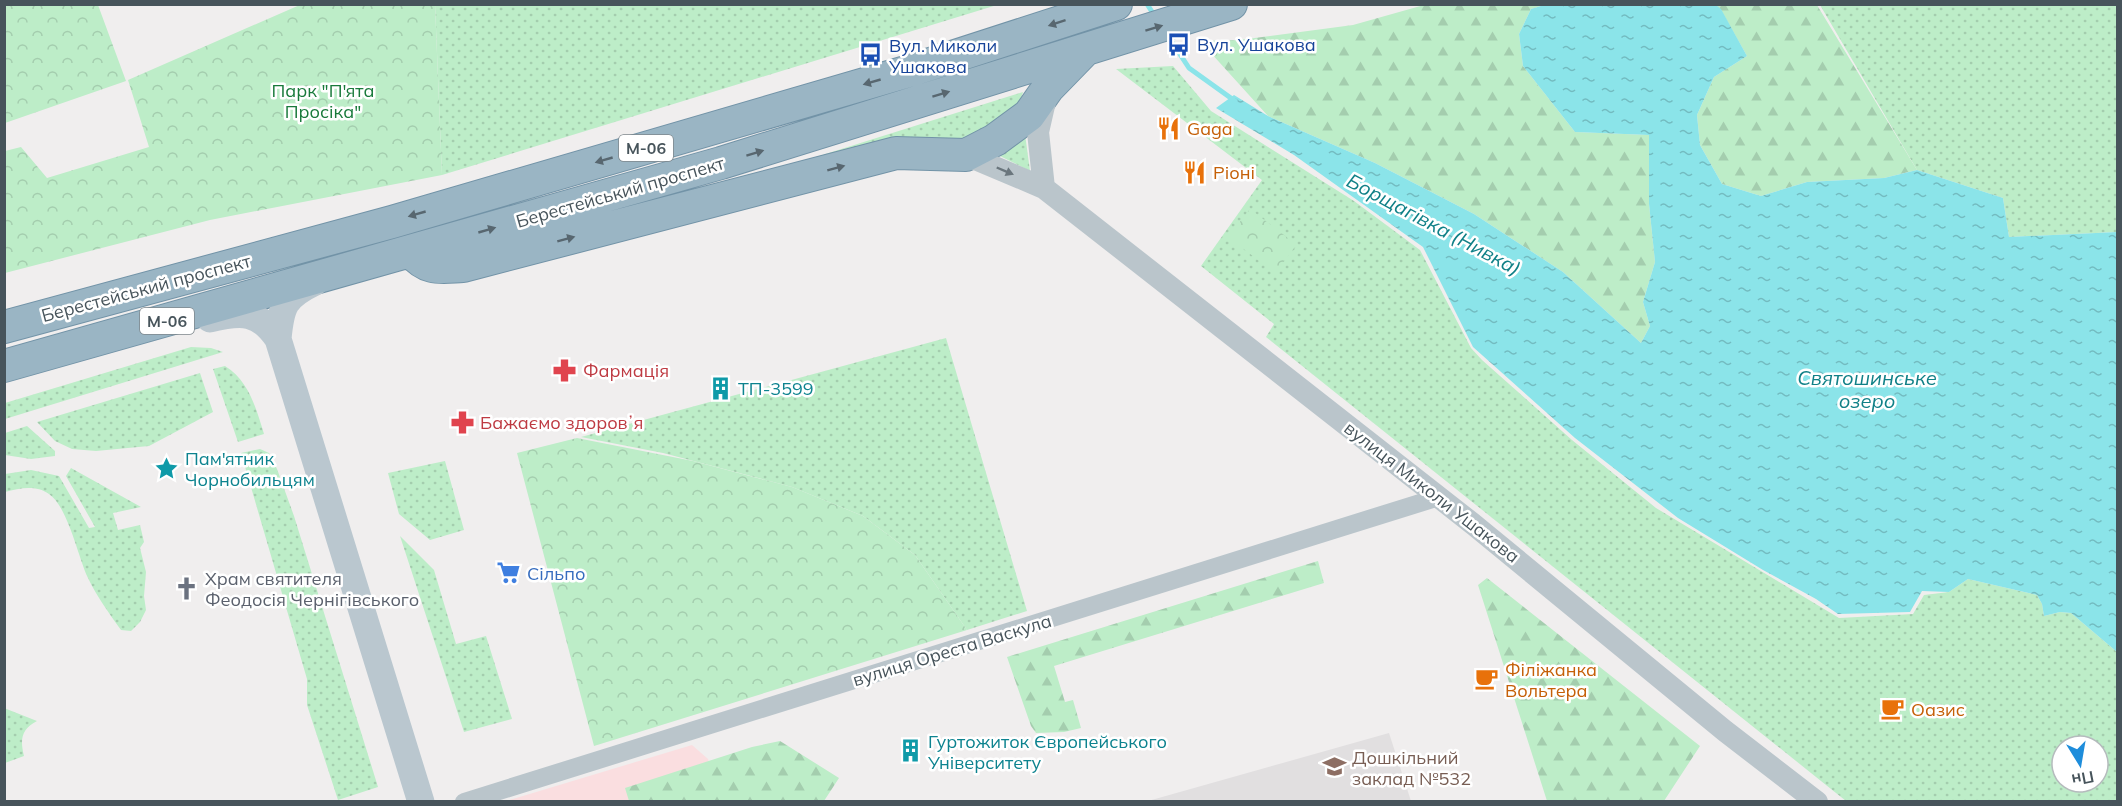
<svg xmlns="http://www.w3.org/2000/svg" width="2122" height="806" font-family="Mulish,sans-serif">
<defs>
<pattern id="grass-dots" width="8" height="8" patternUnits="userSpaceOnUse" patternTransform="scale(1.5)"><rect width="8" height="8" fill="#bdedc8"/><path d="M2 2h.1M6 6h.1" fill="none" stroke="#a4cdae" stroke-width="1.8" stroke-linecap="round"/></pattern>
<pattern id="forest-firs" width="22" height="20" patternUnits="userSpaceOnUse" patternTransform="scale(1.5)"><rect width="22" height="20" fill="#bdedc8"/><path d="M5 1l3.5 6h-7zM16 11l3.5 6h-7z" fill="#a4cdae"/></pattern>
<pattern id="park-crowns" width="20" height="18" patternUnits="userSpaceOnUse" patternTransform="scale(1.5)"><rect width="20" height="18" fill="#bdedc8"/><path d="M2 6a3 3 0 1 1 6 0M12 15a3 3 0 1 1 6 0" fill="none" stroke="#a4cdae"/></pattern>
<pattern id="water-ripples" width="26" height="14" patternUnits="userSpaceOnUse" patternTransform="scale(1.5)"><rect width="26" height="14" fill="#8be4e9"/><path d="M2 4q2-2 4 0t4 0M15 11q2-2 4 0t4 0" fill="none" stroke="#73bbc0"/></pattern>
</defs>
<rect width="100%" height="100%" fill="#f0eeee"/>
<!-- education -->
<path fill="#e1dfe0" d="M 1389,733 L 1411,801 L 1148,801 Z"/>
<!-- medical -->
<path fill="#fadee0" d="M 692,745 L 708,759 L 720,801 L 503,802 Z"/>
<!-- grass -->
<path fill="url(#grass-dots)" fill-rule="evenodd" d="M 435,4 L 997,5 L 442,175 Z
M 1820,5 L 2117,5 L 2117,232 L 2009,237 L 2003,198 L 1917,170 Z
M 1173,66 L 1211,111 L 1354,201 L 1420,250 L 1471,348 L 1482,360 L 1572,440 L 1656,508 L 1839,618 L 1913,614 L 1924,595 L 1949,592 L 1968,579 L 2037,595 L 2042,604 L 2044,616 L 2060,612 L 2071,613 L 2117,652 L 2117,801 L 1846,801 L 1266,337 L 1274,324 L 1201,266 L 1262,180 L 1116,69 ZM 2062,746 L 2098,746 L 2098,782 L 2062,782 Z
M 1023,92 L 1019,104 L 979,137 L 800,162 Z
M 1025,134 L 1030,171 L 998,155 Z
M 946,338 L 1027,611 L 967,630 L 915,555 L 863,516 L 792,487 L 663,453 L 581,437 Z
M 191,347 L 211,348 L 223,352 L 5,419 L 5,403 Z
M 225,366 C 249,381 256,408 264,434 L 238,442 L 213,369 Z
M 200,373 L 213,412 L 149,446 L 96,451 L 72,449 L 55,441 L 37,422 Z
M 27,426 L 55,451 L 55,456 L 31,459 L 5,455 L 5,433 Z
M 260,449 L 269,453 L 277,469 L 294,516 L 378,787 L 338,800 L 307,705 L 307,679 L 241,453 Z
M 445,461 L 464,530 L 430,540 L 399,514 L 388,473 Z
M 71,468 L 141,507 L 113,513 L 118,530 L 140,525 L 144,542 L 140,548 L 146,572 L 144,596 L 146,610 L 140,622 L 131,631 L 121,630 C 109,613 97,597 88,578 C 78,557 68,507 49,494 C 36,485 20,488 5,492 L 5,474 L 31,470 L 59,476 L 89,528 L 95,527 L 66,476 Z
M 400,536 L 434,570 L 456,644 L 486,636 L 512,719 L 464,732 Z
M 4,708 L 37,721 C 21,729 20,740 24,756 L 5,763 Z"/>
<!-- forest -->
<path fill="url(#forest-firs)" d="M 1424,5 L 1544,5 L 1531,9 L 1519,34 L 1523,66 L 1575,132 L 1649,135 L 1649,204 L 1655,262 L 1643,302 L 1650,326 L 1641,343 L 1563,272 L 1474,214 L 1375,163 L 1268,116 L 1200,41 L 1239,40 L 1353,25 Z
M 1716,5 L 1817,5 L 1917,170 L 1884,178 L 1807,182 L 1761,196 L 1722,184 L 1700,145 L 1697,115 L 1714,77 L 1747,56 L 1721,10 Z
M 1318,561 L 1324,583 L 1054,666 L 1065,702 L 1073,700 L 1081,728 L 1064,732 L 1036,733 L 1031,726 L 1007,657 Z
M 1487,578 L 1700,746 L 1664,801 L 1547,801 L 1478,585 Z
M 780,741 L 839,778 L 824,801 L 629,801 L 625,788 L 752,747 Z"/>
<!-- park -->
<path fill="url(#park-crowns)" d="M 302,4 L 435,5 L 442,175 L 210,220 L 5,273 L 5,151 L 21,147 L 47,178 L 149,147 L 128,80 Z
M 4,5 L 98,5 L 126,81 L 5,123 Z
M 1250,209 L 1297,245 L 1275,273 L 1228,237 Z
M 577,438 L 693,461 L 792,487 L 863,516 L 915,555 L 967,630 L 594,746 L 517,453 Z"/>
<!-- water -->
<path fill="url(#water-ripples)" d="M 1716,5 L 1721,9 L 1747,56 L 1714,77 L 1697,115 L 1700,145 L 1722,184 L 1761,196 L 1807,182 L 1884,178 L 1917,170 L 2003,198 L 2009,237 L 2117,232 L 2117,652 L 2071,613 L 2060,612 L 2044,616 L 2042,604 L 2037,595 L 1968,579 L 1949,592 L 1922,591 L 1910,612 L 1838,614 L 1816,599 L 1763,570 L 1678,518 L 1575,438 L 1473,347 L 1423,247 L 1294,155 L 1216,108 L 1234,95 L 1268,116 L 1375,163 L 1474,214 L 1563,272 L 1641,343 L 1650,326 L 1643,302 L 1655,262 L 1649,204 L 1649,135 L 1575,132 L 1523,66 L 1519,34 L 1531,9 L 1544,5 Z"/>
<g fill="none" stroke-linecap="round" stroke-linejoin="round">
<!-- stream -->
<path stroke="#8be4e9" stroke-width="5" d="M 1147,4 L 1156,18
M 1168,36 L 1189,68 L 1235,101"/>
<defs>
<path id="trunk" d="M 412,252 C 427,271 441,267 463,266 L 896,153 L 966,155 L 995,140 L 1029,115 L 1048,88 L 1084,51
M 4,327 L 392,222 L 909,71 L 1116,4
M 4,366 L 721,163 L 1231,4"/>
</defs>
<!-- trunk casing -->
<use href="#trunk" stroke="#7293a7" stroke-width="34"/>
<!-- minor -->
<path stroke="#bac5cb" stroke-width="18" d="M 464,802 L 1439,497"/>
<!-- tertiary -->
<path stroke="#bac5cb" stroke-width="22" d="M 966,155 L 1044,188 L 1473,524 L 1725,731 L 1817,802
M 1044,188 L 1038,132 L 1046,97"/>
<!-- secondary -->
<path stroke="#bac7cf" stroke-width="27" d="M 210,319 C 242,311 259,311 278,339 L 421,802
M 278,339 C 281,306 284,297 315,282"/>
<!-- trunk -->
<use href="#trunk" stroke="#9ab5c4" stroke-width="32"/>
</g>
<!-- one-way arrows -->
<defs><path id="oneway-solid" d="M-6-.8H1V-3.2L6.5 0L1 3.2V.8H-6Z" transform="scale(1.5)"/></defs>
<g fill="#586770">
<use href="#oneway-solid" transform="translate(1057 23) rotate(162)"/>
<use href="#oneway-solid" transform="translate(1154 28) rotate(-17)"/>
<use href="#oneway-solid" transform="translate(872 82) rotate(164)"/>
<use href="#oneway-solid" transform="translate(941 94) rotate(-17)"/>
<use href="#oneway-solid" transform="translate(755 153) rotate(-17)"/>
<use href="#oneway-solid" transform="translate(604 160) rotate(164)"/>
<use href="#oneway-solid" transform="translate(836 168) rotate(-15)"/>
<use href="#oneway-solid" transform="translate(417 214) rotate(164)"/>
<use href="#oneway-solid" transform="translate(487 230) rotate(-16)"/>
<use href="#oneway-solid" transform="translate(566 239) rotate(-15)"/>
</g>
<use fill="#6a767d" href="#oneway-solid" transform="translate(1005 171) rotate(23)"/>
<!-- icons -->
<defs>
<symbol id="bus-bare" viewBox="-9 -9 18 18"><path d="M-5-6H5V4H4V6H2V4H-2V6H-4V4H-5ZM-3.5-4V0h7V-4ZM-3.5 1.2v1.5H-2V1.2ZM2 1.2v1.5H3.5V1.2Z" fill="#1a4fb4" stroke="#fff" stroke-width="2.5" paint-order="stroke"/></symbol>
<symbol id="restaurant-bare" viewBox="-9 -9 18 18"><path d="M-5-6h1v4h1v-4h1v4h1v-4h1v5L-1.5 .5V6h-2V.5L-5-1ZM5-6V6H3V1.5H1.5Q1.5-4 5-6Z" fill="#e8710a" stroke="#fff" stroke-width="2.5" paint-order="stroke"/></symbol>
<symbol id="pharmacy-bare" viewBox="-9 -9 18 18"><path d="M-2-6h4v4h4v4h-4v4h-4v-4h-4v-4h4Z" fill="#e0444e" stroke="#fff" stroke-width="2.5" paint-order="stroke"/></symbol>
<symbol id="building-bare" viewBox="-9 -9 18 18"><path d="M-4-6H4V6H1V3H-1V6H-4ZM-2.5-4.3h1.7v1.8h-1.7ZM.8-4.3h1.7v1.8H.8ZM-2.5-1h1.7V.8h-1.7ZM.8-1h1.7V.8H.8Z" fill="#0f9aa8" stroke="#fff" stroke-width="2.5" paint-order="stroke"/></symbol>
<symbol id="sight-bare" viewBox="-9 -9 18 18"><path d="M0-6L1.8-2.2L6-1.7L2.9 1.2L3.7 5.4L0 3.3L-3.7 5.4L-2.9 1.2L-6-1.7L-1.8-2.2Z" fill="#0f9aa8" stroke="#fff" stroke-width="2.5" paint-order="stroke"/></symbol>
<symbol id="supermarket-bare" viewBox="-9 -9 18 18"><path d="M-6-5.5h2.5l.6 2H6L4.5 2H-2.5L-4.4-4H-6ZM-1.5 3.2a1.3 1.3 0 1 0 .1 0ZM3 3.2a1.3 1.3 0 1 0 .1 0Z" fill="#3f7fe0" stroke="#fff" stroke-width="2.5" paint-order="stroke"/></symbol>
<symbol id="church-bare" viewBox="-9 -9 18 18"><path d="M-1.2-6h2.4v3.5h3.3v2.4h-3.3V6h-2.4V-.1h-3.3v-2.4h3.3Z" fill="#6b7280" stroke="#fff" stroke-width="2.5" paint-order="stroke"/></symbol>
<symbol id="cafe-bare" viewBox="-9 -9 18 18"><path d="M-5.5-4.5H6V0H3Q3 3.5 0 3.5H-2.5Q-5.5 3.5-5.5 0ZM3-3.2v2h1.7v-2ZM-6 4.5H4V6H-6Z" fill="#e8710a" stroke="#fff" stroke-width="2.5" paint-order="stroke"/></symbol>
<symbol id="school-bare" viewBox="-9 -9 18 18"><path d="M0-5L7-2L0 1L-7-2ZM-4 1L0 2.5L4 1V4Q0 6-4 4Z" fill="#8d6e63" stroke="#fff" stroke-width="2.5" paint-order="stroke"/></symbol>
</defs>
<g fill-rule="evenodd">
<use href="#bus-bare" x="1162" y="28" width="33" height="33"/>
<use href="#bus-bare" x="854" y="38" width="33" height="33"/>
<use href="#restaurant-bare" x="1152" y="112" width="33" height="33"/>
<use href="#restaurant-bare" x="1178" y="156" width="33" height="33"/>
<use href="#pharmacy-bare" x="548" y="354" width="33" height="33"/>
<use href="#building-bare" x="704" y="372" width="33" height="33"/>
<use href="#pharmacy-bare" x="446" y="406" width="33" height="33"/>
<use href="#sight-bare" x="150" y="452" width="33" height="33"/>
<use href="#supermarket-bare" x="492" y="556" width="33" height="33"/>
<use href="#church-bare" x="170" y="572" width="33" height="33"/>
<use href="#cafe-bare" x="1470" y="662" width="33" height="33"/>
<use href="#cafe-bare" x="1876" y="692" width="33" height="33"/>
<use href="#building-bare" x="894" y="734" width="33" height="33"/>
<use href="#school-bare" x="1318" y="750" width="33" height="33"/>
</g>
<g text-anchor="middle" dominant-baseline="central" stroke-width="5" stroke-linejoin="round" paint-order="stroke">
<!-- shield labels -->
<g fill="#fff" stroke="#7e878c" stroke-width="1.5">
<rect x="619" y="135" width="54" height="26" rx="4.5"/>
<rect x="140" y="308" width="54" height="26" rx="4.5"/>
</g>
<g font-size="16" font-weight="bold" fill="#47545b">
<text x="646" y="148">М-06</text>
<text x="167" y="321">М-06</text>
</g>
<!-- transit labels -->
<g font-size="18" fill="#164399" stroke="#fff" text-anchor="start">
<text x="1197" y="44">Вул. Ушакова</text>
<text x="889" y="45">Вул. Миколи<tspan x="889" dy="21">Ушакова</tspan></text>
</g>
<!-- park labels -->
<g font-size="18" fill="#197a3b" stroke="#fff">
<text x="323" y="90">Парк "П'ята<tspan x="323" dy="21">Просіка"</tspan></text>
</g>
<!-- food labels -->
<g font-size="18" fill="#c56008" stroke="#fff" text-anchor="start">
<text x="1187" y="128">Gaga</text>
<text x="1213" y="172">Ріоні</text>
<text x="1505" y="669">Філіжанка<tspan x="1505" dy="21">Вольтера</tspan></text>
<text x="1911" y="709">Оазис</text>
</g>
<!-- street labels -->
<g font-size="18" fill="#47545b" stroke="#fff">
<text transform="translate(620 192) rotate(-16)">Берестейський проспект</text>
<text transform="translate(146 288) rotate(-15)">Берестейський проспект</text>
<text transform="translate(1432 492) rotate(38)">вулиця Миколи Ушакова</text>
<text transform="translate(952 650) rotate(-17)">вулиця Ореста Васкула</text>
</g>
<!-- health labels -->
<g font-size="18" fill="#be3a42" stroke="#fff" text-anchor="start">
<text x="583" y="370">Фармація</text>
<text x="480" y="422">Бажаємо здоровʼя</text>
</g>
<!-- culture labels -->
<g font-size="18" fill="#0d838f" stroke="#fff" text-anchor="start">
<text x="738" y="388">ТП-3599</text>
<text x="185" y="458">Пам'ятник<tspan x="185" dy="21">Чорнобильцям</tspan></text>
<text x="928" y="741">Гуртожиток Європейського<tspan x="928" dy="21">Університету</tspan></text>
</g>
<!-- shop labels -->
<g font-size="18" fill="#366cbe" stroke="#fff" text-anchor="start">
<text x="527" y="573">Сільпо</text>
</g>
<!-- worship labels -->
<g font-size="18" fill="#5b616d" stroke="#fff" text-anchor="start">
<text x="205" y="578">Храм святителя<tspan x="205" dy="21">Феодосія Чернігівського</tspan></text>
</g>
<!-- education labels -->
<g font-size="18" fill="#785e54" stroke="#fff" text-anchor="start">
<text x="1352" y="757">Дошкільний<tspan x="1352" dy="21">заклад №532</tspan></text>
</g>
<!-- water labels -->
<g font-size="20" font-style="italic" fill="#108087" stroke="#fff">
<text transform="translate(1434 224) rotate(28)">Борщагівка (Нивка)</text>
<text x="1867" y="377">Святошинське<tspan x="1867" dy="23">озеро</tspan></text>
</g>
</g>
<!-- border -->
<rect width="2122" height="806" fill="none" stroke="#47545b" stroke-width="12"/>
<!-- north arrow -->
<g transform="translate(2080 764) rotate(169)"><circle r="28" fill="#ffffff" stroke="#b5bbbd" stroke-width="1.5"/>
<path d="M0-4.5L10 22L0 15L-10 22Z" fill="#1e8ddb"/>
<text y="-9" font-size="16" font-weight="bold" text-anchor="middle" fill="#47545b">Пн</text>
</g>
</svg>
